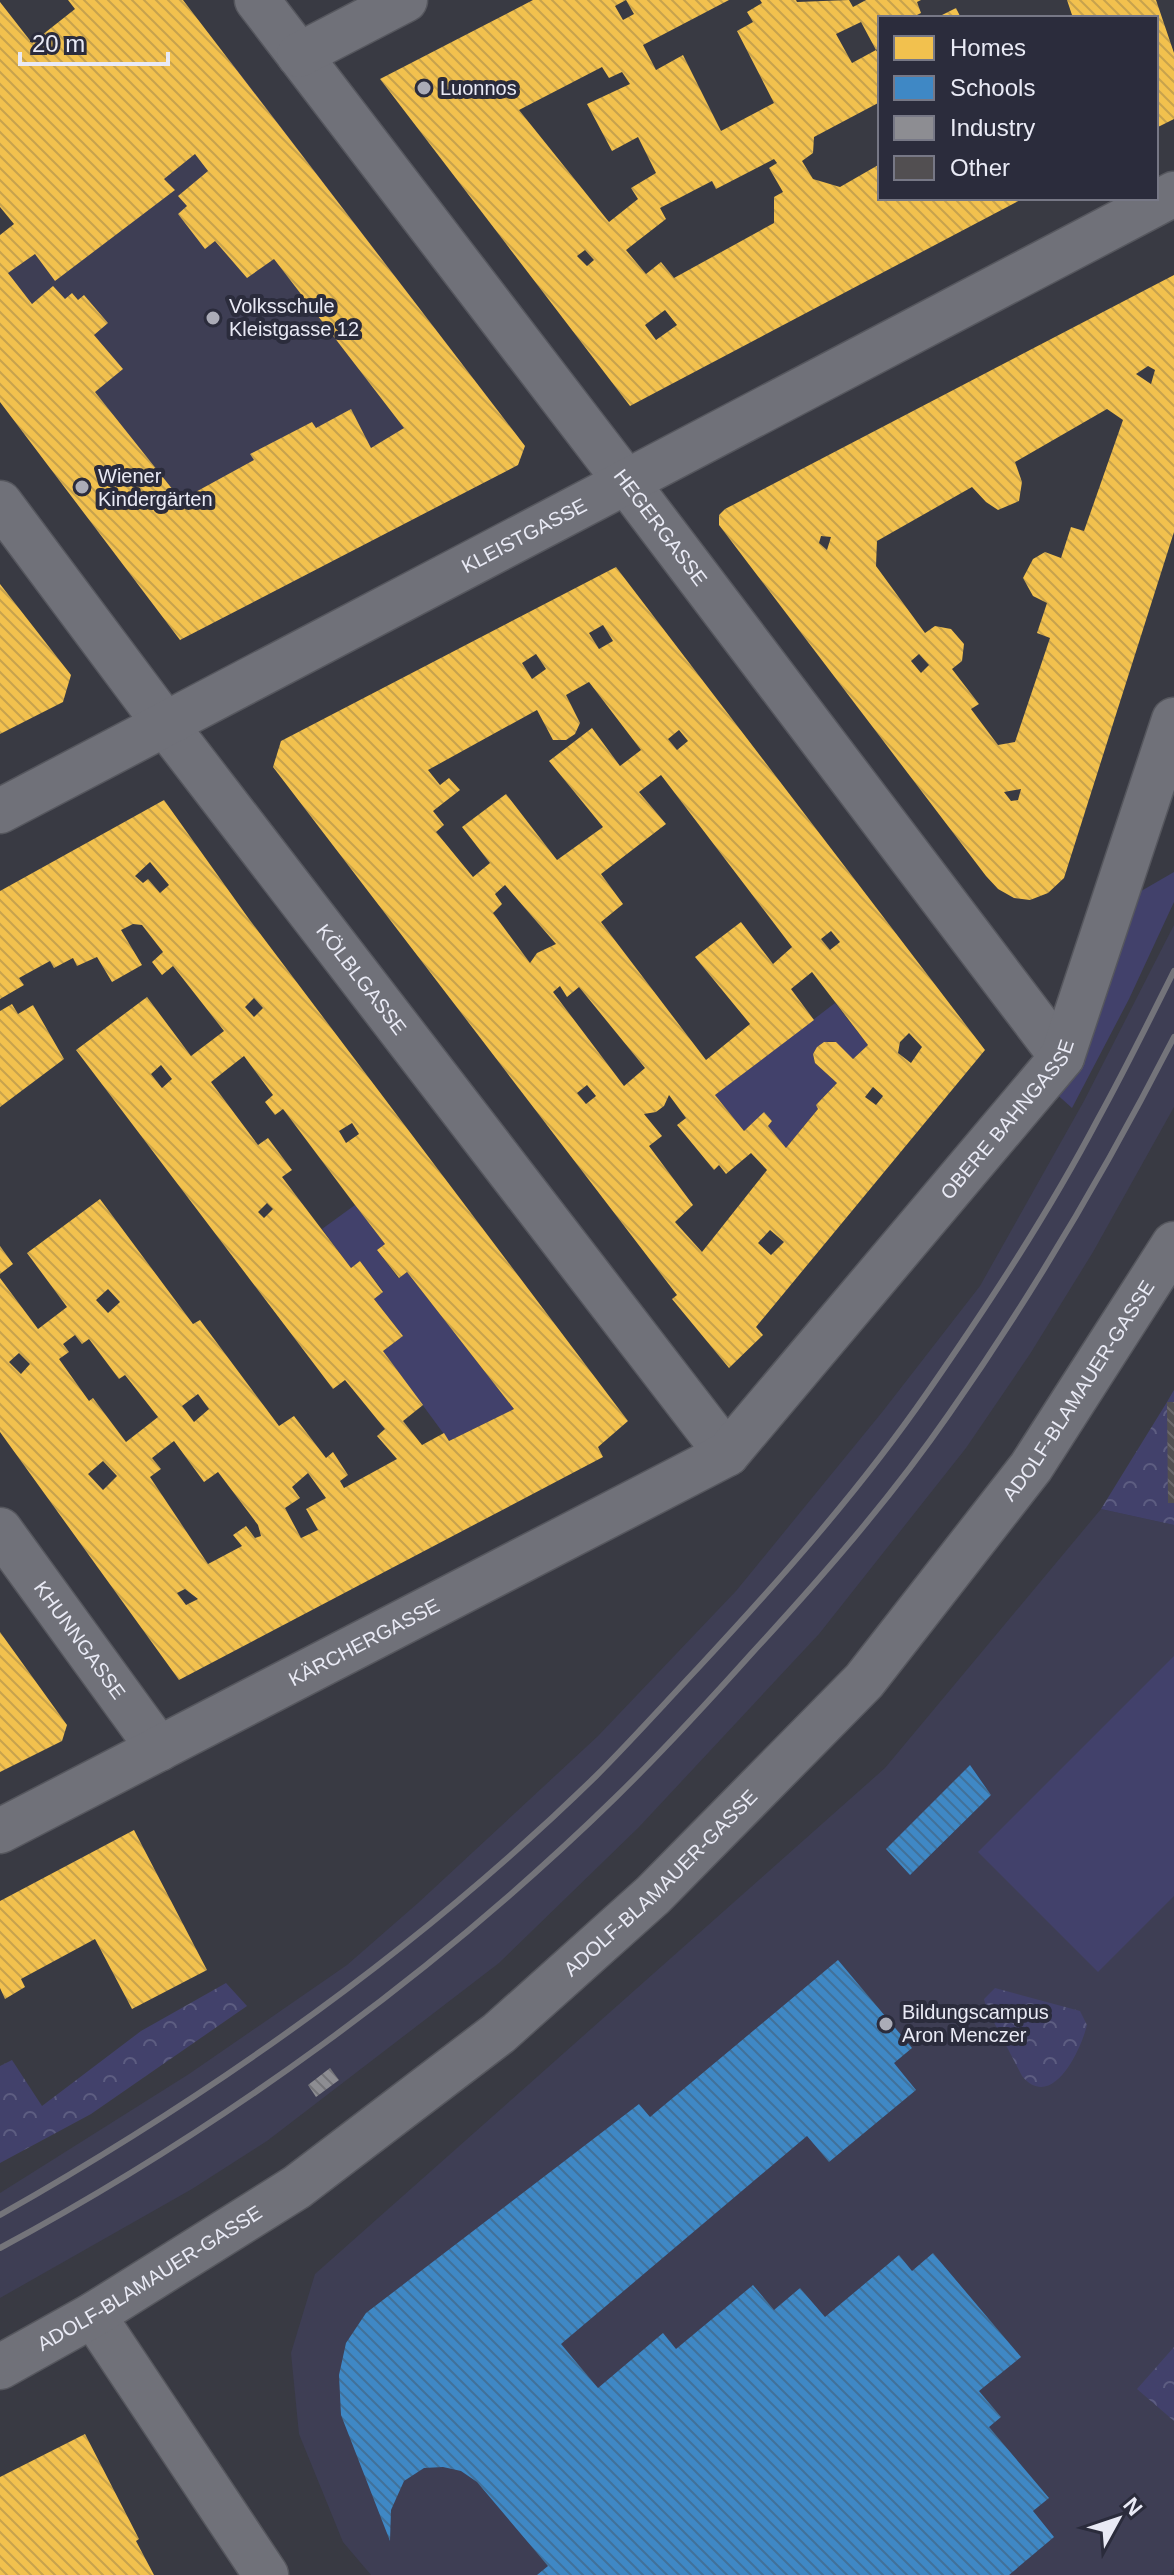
<svg xmlns="http://www.w3.org/2000/svg" width="1174" height="2575" font-family="Arial,sans-serif">
<defs>
<pattern id="park-crowns" width="20" height="18" patternUnits="userSpaceOnUse" patternTransform="scale(2)"><rect width="20" height="18" fill="#42416b"/><path d="M2 6a3 3 0 1 1 6 0M12 15a3 3 0 1 1 6 0" fill="none" stroke="#5d5d81"/></pattern>
<pattern id="homes-back-hatch" width="6" height="6" patternUnits="userSpaceOnUse" patternTransform="scale(2)"><rect width="6" height="6" fill="#f2c14e"/><path d="M-1 5l2 2M0 0l6 6M5-1l2 2" fill="none" stroke="#c7a24d"/></pattern>
<pattern id="schools-back-hatch" width="6" height="6" patternUnits="userSpaceOnUse" patternTransform="scale(2)"><rect width="6" height="6" fill="#3f88c5"/><path d="M-1 5l2 2M0 0l6 6M5-1l2 2" fill="none" stroke="#41719a"/></pattern>
<pattern id="industry-back-hatch" width="6" height="6" patternUnits="userSpaceOnUse" patternTransform="scale(2)"><rect width="6" height="6" fill="#8d8d92"/><path d="M-1 5l2 2M0 0l6 6M5-1l2 2" fill="none" stroke="#747479"/></pattern>
<pattern id="building-back-hatch" width="6" height="6" patternUnits="userSpaceOnUse" patternTransform="scale(2)"><rect width="6" height="6" fill="#524f51"/><path d="M-1 5l2 2M0 0l6 6M5-1l2 2" fill="none" stroke="#6b686b"/></pattern>
</defs>
<rect width="100%" height="100%" fill="#393a43"/>
<!-- built -->
<path fill="#3e3e54" d="M 230,60 L 525,446 L 518,465 L 180,640 L 0,402 L 0,235 Z
M 1174,925 L 1174,1107 L 1093,1252 L 1030,1354 L 966,1448 L 819,1634 L 639,1827 L 499,1963 L 267,2141 L 192,2189 L 0,2298 L 0,2193 L 189,2074 L 347,1965 L 418,1903 L 598,1736 L 736,1591 L 883,1411 L 980,1286 L 1084,1101 Z
M 1101,1509 L 1174,1525 L 1174,2568 L 1171,2575 L 371,2575 L 343,2542 L 299,2434 L 291,2353 L 315,2274 L 885,1768 Z"/>
<!-- grass -->
<path fill="#42416b" d="M 1174,872 L 1174,902 L 1129,999 L 1072,1108 L 1052,1090 L 1136,894 Z
M 835,1003 L 868,1045 L 853,1059 L 835,1042 C 824,1040 818,1045 813,1054 L 815,1063 L 837,1083 L 817,1104 L 818,1109 L 786,1148 L 768,1126 L 772,1121 L 765,1113 L 744,1131 L 715,1095 Z
M 355,1205 L 385,1244 L 377,1250 L 398,1278 L 407,1272 L 514,1409 L 449,1441 L 383,1351 L 403,1336 L 374,1299 L 383,1291 L 360,1261 L 351,1268 L 322,1229 Z
M 1174,1656 L 1174,1896 L 1098,1972 L 978,1852 Z"/>
<!-- park -->
<path fill="url(#park-crowns)" d="M 1174,1390 L 1174,1525 L 1101,1509 L 1167,1402 Z
M 226,1983 L 247,2006 L 91,2114 L 0,2163 L 0,2066 L 12,2060 L 42,2106 L 141,2031 Z
M 995,1988 L 1080,2011 L 1087,2025 C 1081,2050 1052,2112 1022,2076 L 986,2007 L 984,1999 Z
M 1174,2347 L 1174,2421 L 1137,2389 Z"/>
<!-- homes -->
<path fill="url(#homes-back-hatch)" fill-rule="evenodd" d="M 68,0 L 183,0 L 525,446 L 518,465 L 180,640 L 0,402 L 0,235 L 14,224 L 0,207 L 0,2 L 32,43 L 75,9 ZM 195,154 L 208,171 L 178,196 L 187,206 L 178,214 L 205,249 L 215,241 L 247,278 L 274,259 L 404,428 L 371,448 L 351,409 L 316,428 L 312,422 L 250,454 L 254,460 L 181,500 L 95,392 L 123,369 L 94,335 L 108,323 L 84,295 L 78,300 L 72,293 L 65,299 L 53,286 L 32,304 L 8,273 L 35,254 L 55,281 L 175,190 L 164,179 Z
M 533,0 L 626,0 L 615,6 L 623,20 L 634,14 L 626,0 L 729,0 L 643,45 L 656,70 L 683,55 L 721,131 L 774,103 L 737,31 L 753,22 L 747,12 L 762,3 L 760,0 L 796,0 L 797,2 L 849,0 L 853,7 L 866,0 L 921,0 L 917,2 L 921,13 L 917,15 L 918,18 L 880,18 L 880,47 L 876,50 L 861,22 L 836,34 L 852,63 L 876,50 L 880,57 L 880,102 L 814,137 L 813,153 L 802,161 L 813,179 L 840,187 L 880,164 L 880,198 L 1024,198 L 630,406 L 380,79 ZM 602,67 L 609,78 L 622,72 L 630,84 L 587,104 L 612,151 L 638,137 L 656,173 L 631,188 L 638,199 L 609,222 L 519,110 ZM 774,159 L 777,163 L 769,168 L 783,192 L 774,197 L 774,223 L 674,278 L 661,262 L 646,274 L 626,250 L 666,219 L 660,208 L 712,181 L 716,189 ZM 585,250 L 594,260 L 587,266 L 577,256 ZM 665,310 L 677,325 L 656,340 L 645,325 Z
M 1067,0 L 1156,0 L 1174,53 L 1174,119 L 1156,128 L 1156,18 L 1073,18 Z
M 956,8 L 961,18 L 936,18 Z
M 1174,275 L 1174,532 L 1064,878 L 1048,893 L 1030,900 L 1014,898 L 998,889 L 986,876 L 719,525 L 719,515 L 725,509 ZM 1148,366 L 1155,370 L 1151,384 L 1136,374 ZM 1107,409 L 1123,420 L 1084,531 L 1071,527 L 1061,558 L 1045,552 L 1033,559 L 1023,578 L 1033,596 L 1047,603 L 1037,633 L 1050,638 L 1015,742 L 998,745 L 971,709 L 979,704 L 952,669 L 962,661 L 964,644 L 951,629 L 935,626 L 925,633 L 876,566 L 877,541 L 972,487 L 986,502 L 998,510 L 1019,501 L 1022,482 L 1015,462 ZM 821,536 L 831,537 L 827,550 L 819,543 ZM 919,654 L 929,665 L 921,673 L 911,661 ZM 1021,789 L 1018,800 L 1011,801 L 1004,792 Z
M 616,567 L 985,1050 L 756,1327 L 763,1335 L 729,1368 L 672,1299 L 677,1295 L 273,767 L 281,741 ZM 603,625 L 613,641 L 599,649 L 589,633 ZM 536,654 L 546,669 L 532,679 L 522,663 ZM 589,682 L 641,750 L 620,766 L 592,728 L 549,761 L 603,827 L 557,860 L 506,794 L 462,827 L 490,863 L 473,877 L 436,832 L 444,825 L 433,811 L 460,790 L 449,778 L 440,785 L 428,770 L 537,710 L 553,740 L 566,740 L 575,734 L 580,723 L 566,695 ZM 679,730 L 688,741 L 677,750 L 668,739 ZM 661,775 L 792,947 L 773,964 L 741,922 L 695,957 L 750,1024 L 706,1060 L 601,922 L 623,904 L 601,874 L 666,824 L 639,792 ZM 505,885 L 556,944 L 537,953 L 530,963 L 493,913 L 502,904 L 495,894 ZM 831,931 L 840,942 L 830,950 L 821,939 ZM 812,972 L 868,1045 L 853,1059 L 836,1042 L 824,1042 L 817,1047 L 813,1054 L 815,1063 L 837,1083 L 816,1105 L 818,1109 L 786,1148 L 768,1126 L 772,1121 L 764,1112 L 744,1131 L 715,1095 L 814,1020 L 791,989 ZM 560,986 L 567,997 L 579,987 L 645,1068 L 624,1086 L 553,992 ZM 909,1033 L 922,1047 L 911,1063 L 898,1053 L 900,1042 ZM 587,1085 L 596,1096 L 586,1104 L 577,1093 ZM 873,1087 L 883,1096 L 876,1105 L 865,1097 ZM 669,1095 L 686,1118 L 677,1125 L 714,1170 L 719,1165 L 726,1174 L 751,1153 L 767,1170 L 702,1252 L 675,1222 L 693,1205 L 649,1146 L 662,1136 L 644,1114 L 656,1112 L 664,1106 ZM 770,1230 L 784,1242 L 771,1255 L 758,1243 Z
M 0,584 L 71,675 L 63,702 L 0,734 Z
M 164,800 L 249,919 L 628,1421 L 598,1447 L 603,1457 L 179,1680 L 0,1432 L 0,1278 L 38,1329 L 67,1307 L 27,1253 L 100,1199 L 193,1324 L 200,1320 L 279,1426 L 294,1416 L 326,1458 L 333,1452 L 348,1475 L 340,1481 L 344,1488 L 397,1459 L 377,1436 L 385,1429 L 345,1380 L 333,1389 L 76,1050 L 147,997 L 191,1056 L 224,1031 L 173,966 L 162,975 L 152,962 L 163,952 L 142,925 L 133,924 L 121,930 L 142,965 L 112,982 L 97,957 L 77,966 L 73,958 L 54,968 L 50,961 L 19,978 L 24,985 L 0,999 L 0,891 ZM 150,862 L 169,885 L 160,893 L 148,879 L 143,883 L 135,876 ZM 254,998 L 263,1008 L 254,1017 L 245,1007 ZM 244,1056 L 273,1095 L 265,1102 L 275,1115 L 283,1109 L 355,1205 L 385,1244 L 377,1250 L 399,1278 L 407,1272 L 514,1409 L 449,1441 L 444,1433 L 422,1445 L 403,1421 L 423,1405 L 383,1351 L 403,1336 L 374,1299 L 383,1292 L 360,1261 L 351,1268 L 282,1177 L 292,1170 L 268,1138 L 258,1145 L 211,1082 ZM 161,1065 L 172,1079 L 162,1088 L 151,1074 ZM 352,1123 L 359,1134 L 346,1143 L 339,1131 ZM 267,1203 L 273,1209 L 264,1218 L 258,1212 ZM 108,1289 L 120,1302 L 108,1313 L 96,1300 ZM 75,1335 L 82,1344 L 89,1339 L 119,1379 L 125,1375 L 158,1417 L 126,1442 L 93,1398 L 89,1401 L 59,1359 L 69,1352 L 63,1344 ZM 19,1353 L 30,1364 L 21,1374 L 9,1362 ZM 198,1394 L 209,1409 L 194,1422 L 182,1406 ZM 174,1441 L 204,1482 L 218,1472 L 258,1525 L 261,1536 L 255,1538 L 246,1526 L 233,1535 L 242,1546 L 208,1564 L 150,1477 L 161,1469 L 152,1458 ZM 103,1461 L 117,1476 L 103,1490 L 88,1474 ZM 308,1473 L 326,1498 L 306,1509 L 318,1530 L 301,1538 L 285,1508 L 300,1498 L 292,1487 ZM 185,1589 L 198,1599 L 186,1605 L 177,1593 Z
M 12,1004 L 18,1014 L 33,1005 L 64,1059 L 0,1107 L 0,1011 Z
M 0,1246 L 13,1264 L 0,1274 Z
M 0,1632 L 67,1725 L 62,1741 L 0,1772 Z
M 134,1830 L 207,1970 L 132,2009 L 95,1939 L 21,1979 L 25,1987 L 5,1999 L 0,1988 L 0,1901 Z
M 85,2434 L 139,2539 L 136,2541 L 154,2575 L 0,2575 L 0,2477 Z"/>
<!-- schools -->
<path fill="url(#schools-back-hatch)" d="M 970,1765 L 991,1795 L 910,1875 L 886,1849 Z
M 838,1960 L 912,2048 L 894,2063 L 916,2090 L 829,2162 L 807,2136 L 561,2344 L 598,2388 L 663,2333 L 676,2349 L 753,2285 L 774,2310 L 800,2288 L 825,2317 L 899,2255 L 912,2271 L 933,2253 L 1021,2357 L 979,2391 L 1001,2417 L 989,2427 L 1049,2498 L 1033,2511 L 1054,2537 L 1009,2575 L 537,2575 L 548,2566 L 477,2482 L 461,2471 L 443,2467 L 424,2468 L 404,2481 L 391,2510 L 390,2541 L 341,2415 L 339,2375 L 346,2343 L 366,2313 L 639,2104 L 650,2117 Z"/>
<!-- industry -->
<path fill="url(#industry-back-hatch)" d="M 330,2068 L 339,2080 L 316,2097 L 308,2085 Z"/>
<!-- building -->
<path fill="url(#building-back-hatch)" d="M 1167,1402 L 1174,1402 L 1174,1503 L 1168,1503 Z"/>
<g fill="none" stroke-linecap="round" stroke-linejoin="round">
<defs>
<g id="minor">
<path id="s1" d="M 257,0 L 627,483 L 1062,1057"/>
<path d="M 299,55 L 405,0"/>
<path id="s2" d="M 0,503 L 165,724 L 727,1454"/>
<path id="s3" d="M 0,811 L 1174,194"/>
<path id="s4" d="M 0,1530 L 159,1749"/>
<path id="s5" d="M 0,1831 L 727,1454 L 1062,1057 L 1174,720"/>
<path d="M 93,2315 L 266,2575"/>
<path id="s6" d="M 0,2367 L 93,2315 L 297,2187 L 499,2033 L 653,1895 L 864,1681 L 1031,1467 L 1174,1244"/>
</g>
</defs>
<!-- minor casing -->
<use href="#minor" stroke="#56575e" stroke-width="47"/>
<!-- minor -->
<use href="#minor" stroke="#707179" stroke-width="44"/>
<!-- rail -->
<path stroke="#74747a" stroke-width="6" d="M 0,2215 C 215,2093 419,1949 596,1776 C 631,1741 664,1704 698,1668 C 779,1581 859,1491 927,1393 C 988,1305 1048,1214 1098,1119 C 1125,1070 1149,1021 1174,971
M 0,2248 C 221,2129 436,1973 616,1797 C 663,1751 708,1702 752,1653 C 822,1577 891,1498 949,1414 C 1033,1294 1107,1168 1174,1037"/>
</g>
<!-- markers -->
<g fill="#abacb7" stroke="#2b2c3c" stroke-width="3">
<circle cx="424" cy="88" r="8"/>
<circle cx="213" cy="318" r="8"/>
<circle cx="82" cy="487" r="8"/>
<circle cx="886" cy="2024" r="8"/>
</g>
<g text-anchor="middle" dominant-baseline="central" stroke-width="8" stroke-linejoin="round" paint-order="stroke">
<!-- poi labels -->
<g font-size="20" fill="#e9eaf5" stroke="#2b2c3c" text-anchor="start">
<text x="440" y="88">Luonnos</text>
<text x="229" y="306">Volksschule<tspan x="229" dy="23">Kleistgasse 12</tspan></text>
<text x="98" y="476">Wiener<tspan x="98" dy="23">Kindergärten</tspan></text>
<text x="902" y="2012">Bildungscampus<tspan x="902" dy="23">Aron Menczer</tspan></text>
</g>
<!-- street labels -->
<g font-size="20" fill="#e9eaf5" stroke="#2b2c3c">
<text stroke="none"><textPath href="#s1" startOffset="664">HEGERGASSE</textPath></text>
<text stroke="none"><textPath href="#s3" startOffset="592">KLEISTGASSE</textPath></text>
<text stroke="none"><textPath href="#s2" startOffset="598">KÖLBLGASSE</textPath></text>
<text stroke="none"><textPath href="#s5" startOffset="1256">OBERE BAHNGASSE</textPath></text>
<text stroke="none"><textPath href="#s6" startOffset="1470">ADOLF-BLAMAUER-GASSE</textPath></text>
<text stroke="none"><textPath href="#s4" startOffset="136">KHUNNGASSE</textPath></text>
<text stroke="none"><textPath href="#s5" startOffset="410">KÄRCHERGASSE</textPath></text>
<text stroke="none"><textPath href="#s6" startOffset="822">ADOLF-BLAMAUER-GASSE</textPath></text>
<text stroke="none"><textPath href="#s6" startOffset="174">ADOLF-BLAMAUER-GASSE</textPath></text>
</g>
</g>
<!-- legend -->
<rect x="878" y="16" width="280" height="184" fill="#2b2c3c" stroke="#777886" stroke-width="2"/>
<rect x="894" y="36" width="40" height="24" fill="#f2c14e" stroke="#777886" stroke-width="2"/>
<text x="950" y="56" font-size="24" fill="#e9eaf5">Homes</text>
<rect x="894" y="76" width="40" height="24" fill="#3f88c5" stroke="#777886" stroke-width="2"/>
<text x="950" y="96" font-size="24" fill="#e9eaf5">Schools</text>
<rect x="894" y="116" width="40" height="24" fill="#8d8d92" stroke="#777886" stroke-width="2"/>
<text x="950" y="136" font-size="24" fill="#e9eaf5">Industry</text>
<rect x="894" y="156" width="40" height="24" fill="#524f51" stroke="#777886" stroke-width="2"/>
<text x="950" y="176" font-size="24" fill="#e9eaf5">Other</text>
<!-- north arrow -->
<g transform="translate(1118 2519) rotate(50)" stroke="#2b2c3c" stroke-width="6" paint-order="stroke">
<path d="M0-6L14 30L0 20L-14 30Z" fill="#e9eaf5"/>
<text y="-12" font-size="22" font-weight="bold" text-anchor="middle" fill="#e9eaf5">N</text>
</g>
<!-- scale -->
<path d="M20 52v12h148v-12" fill="none" stroke="#e9eaf5" stroke-width="4"/>
<text x="32" y="52" font-size="24" fill="#e9eaf5" stroke="#2b2c3c" stroke-width="6" paint-order="stroke">20 m</text>
</svg>
